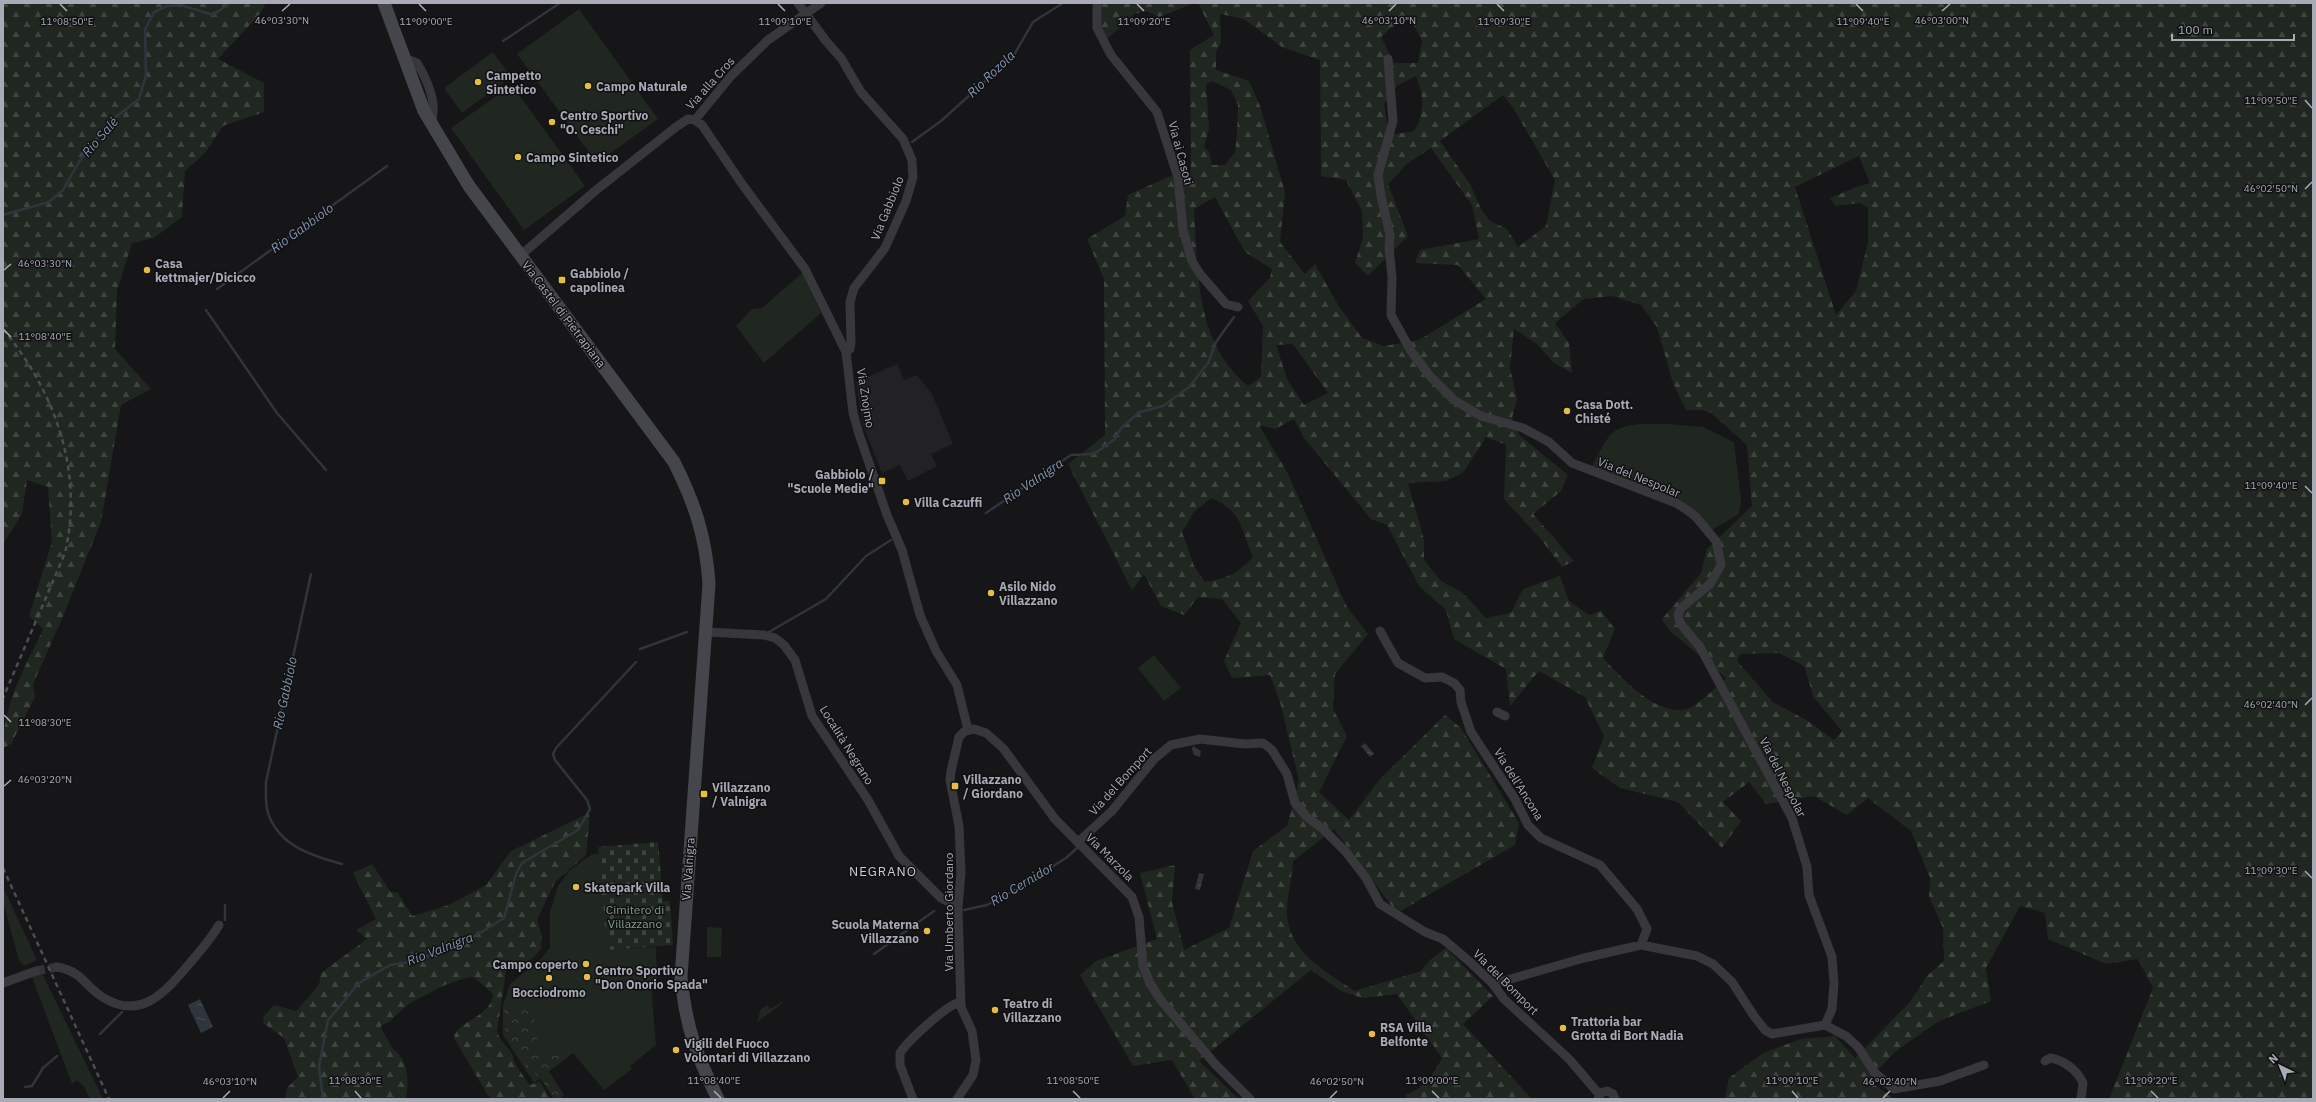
<svg xmlns="http://www.w3.org/2000/svg" width="2316" height="1102" font-family="'IBM Plex Sans',sans-serif">
<defs>
<pattern id="forest-firs" width="22" height="20" patternUnits="userSpaceOnUse"><rect width="22" height="20" fill="#202721"/><path d="M5 1l3.5 6h-7zM16 11l3.5 6h-7z" fill="#3e443f"/></pattern>
<pattern id="cemetery-stones" width="16" height="16" patternUnits="userSpaceOnUse"><rect width="16" height="16" fill="#202721"/><path d="M2 7V4a2 2 0 0 1 4 0v3zM10 15v-3a2 2 0 0 1 4 0v3z" fill="#3e443f"/></pattern>
<pattern id="park-crowns" width="20" height="18" patternUnits="userSpaceOnUse"><rect width="20" height="18" fill="#202721"/><path d="M2 6a3 3 0 1 1 6 0M12 15a3 3 0 1 1 6 0" fill="none" stroke="#3e443f"/></pattern>
<pattern id="water-ripples" width="26" height="14" patternUnits="userSpaceOnUse"><rect width="26" height="14" fill="#2f353c"/><path d="M2 4q2-2 4 0t4 0M15 11q2-2 4 0t4 0" fill="none" stroke="#4a5056"/></pattern>
</defs>
<rect width="100%" height="100%" fill="#161517"/>
<!-- built -->
<path fill="#222224" d="M 897,364 L 904,380 L 917,375 L 932,394 L 953,444 L 931,454 L 937,466 L 908,481 L 900,465 L 882,473 L 863,425 L 856,382 Z"/>
<!-- green -->
<path fill="#202721" d="M 579,9 L 658,119 L 597,163 L 517,54 Z
M 493,52 L 511,77 L 462,113 L 444,88 Z
M 512,85 L 585,186 L 524,230 L 451,128 Z
M 802,273 L 821,313 L 764,363 L 736,326 L 752,309 L 762,308 Z
M 1669,424 L 1703,427 L 1734,442 L 1741,500 L 1739,514 L 1712,530 L 1696,513 L 1592,466 C 1598,456 1603,443 1611,434 C 1624,421 1652,424 1669,424 Z
M 1154,655 L 1181,688 L 1164,701 L 1138,668 Z
M 592,854 L 599,854 L 607,950 L 656,947 L 657,983 L 651,984 L 656,1045 L 630,1066 L 632,1069 L 604,1090 L 573,1053 L 534,1083 L 503,1035 L 503,1005 L 510,984 L 542,958 L 550,947 L 550,912 L 558,886 L 570,870 Z
M 3,887 L 37,960 L 24,966 L 19,960 L 3,902 Z
M 707,927 L 722,928 L 721,957 L 707,957 Z
M 42,973 L 103,1099 L 90,1099 L 84,1087 L 77,1080 L 72,1084 L 32,977 Z
M 782,1002 L 783,1003 L 757,1022 L 761,1009 L 768,1005 L 770,1009 Z"/>
<!-- forest -->
<path fill="url(#forest-firs)" fill-rule="evenodd" d="M 3,3 L 266,3 L 259,15 L 218,59 L 264,83 L 264,112 L 223,126 L 205,153 L 185,171 L 182,217 L 154,238 L 132,243 L 117,291 L 115,349 L 151,389 L 121,405 L 101,522 L 61,621 L 33,684 L 35,697 L 11,744 L 3,748 C 3,704 25,668 43,629 L 29,616 L 52,542 L 48,487 L 27,480 L 22,514 L 3,544 Z
M 1099,3 L 1194,3 L 1159,17 L 1146,11 L 1134,14 L 1105,41 L 1096,27 Z
M 1198,3 L 2313,3 L 2313,1099 L 2109,1099 L 2153,988 L 2138,959 L 2106,964 L 2048,939 L 2045,913 L 2020,906 L 1986,968 L 1991,1001 L 1939,1021 L 1896,1051 L 1868,1080 L 1894,1099 L 1899,1099 L 1725,1099 L 1729,1078 L 1763,1053 L 1801,1039 L 1835,1036 L 1855,1058 L 1909,1003 L 1928,975 L 1944,961 L 1943,928 L 1929,896 L 1930,878 L 1911,831 L 1868,798 L 1847,815 L 1814,796 L 1766,804 L 1749,782 L 1723,802 L 1741,821 L 1722,848 L 1678,802 L 1620,788 L 1592,768 L 1604,736 L 1585,697 L 1539,671 L 1510,706 L 1506,669 L 1454,639 L 1446,610 L 1419,586 L 1387,525 L 1371,519 L 1304,438 L 1294,419 L 1275,429 L 1259,425 L 1288,474 L 1347,607 L 1368,634 L 1335,674 L 1333,709 L 1347,736 L 1319,792 L 1349,820 L 1379,780 L 1445,715 L 1461,728 L 1519,823 L 1515,845 L 1397,913 L 1334,829 L 1293,861 C 1292,878 1287,896 1287,913 C 1288,952 1326,972 1355,991 L 1421,971 L 1431,959 L 1446,948 L 1493,996 L 1463,1024 L 1530,1097 L 1528,1099 L 1408,1099 L 1405,1095 C 1424,1088 1433,1075 1442,1058 L 1397,994 L 1363,998 L 1341,991 L 1311,970 L 1199,1061 L 1239,1099 L 1195,1099 L 1172,1060 L 1133,1066 L 1080,975 L 1096,961 L 1157,939 L 1140,873 L 1175,865 L 1172,902 L 1184,950 L 1229,928 L 1253,851 L 1287,826 L 1299,780 L 1280,702 L 1270,675 L 1232,678 L 1224,661 L 1241,623 L 1222,599 L 1198,597 L 1184,615 L 1161,606 L 1144,574 L 1132,590 L 1068,464 L 1105,435 L 1104,279 L 1087,239 L 1125,216 L 1128,195 L 1168,177 L 1191,174 L 1190,50 L 1214,35 ZM 1220,14 L 1244,19 L 1282,47 L 1320,60 L 1321,176 L 1346,180 L 1362,211 L 1363,238 L 1355,263 L 1368,276 L 1408,236 L 1388,184 L 1408,163 L 1431,148 L 1472,205 L 1479,239 L 1420,250 L 1415,263 L 1458,265 L 1486,299 L 1419,340 L 1384,346 L 1362,338 L 1338,305 L 1315,264 L 1305,274 L 1280,242 L 1285,192 L 1260,106 L 1249,81 L 1216,70 L 1216,52 L 1221,43 ZM 1411,19 L 1422,41 L 1418,63 L 1394,63 L 1381,37 L 1392,27 ZM 1416,76 C 1424,95 1425,114 1414,131 L 1389,135 L 1384,104 L 1398,85 ZM 1213,81 L 1231,90 L 1238,105 L 1237,133 L 1235,152 L 1225,165 L 1212,165 L 1209,151 L 1204,148 L 1209,128 L 1206,84 ZM 1503,95 L 1513,108 L 1555,180 L 1546,226 L 1518,247 L 1507,229 L 1490,221 L 1481,209 L 1470,184 L 1440,141 ZM 1859,156 L 1870,183 L 1856,187 L 1830,198 L 1835,206 L 1860,203 L 1868,208 L 1868,242 L 1856,291 L 1836,315 L 1795,187 ZM 1215,197 L 1245,252 L 1272,269 L 1270,278 L 1248,301 L 1263,326 L 1261,377 L 1248,386 C 1195,343 1198,272 1194,209 ZM 1612,296 L 1641,305 L 1657,327 L 1673,383 L 1686,410 L 1702,410 L 1711,413 L 1747,445 L 1752,506 L 1707,549 L 1701,573 L 1662,619 L 1669,630 L 1726,678 C 1719,685 1699,704 1690,708 C 1659,720 1622,678 1603,658 L 1615,629 L 1601,611 L 1589,615 L 1569,601 L 1560,576 L 1523,589 L 1511,613 L 1486,618 L 1463,593 L 1441,581 L 1424,560 L 1424,540 L 1408,483 L 1446,481 L 1463,473 L 1486,437 L 1506,445 L 1504,499 L 1540,538 L 1562,567 L 1574,561 L 1533,514 L 1561,491 L 1568,475 L 1519,435 L 1512,418 L 1517,399 L 1510,368 L 1514,329 L 1537,344 L 1553,362 L 1572,373 L 1569,343 L 1555,323 L 1584,299 ZM 1293,344 L 1328,393 L 1304,405 L 1288,381 L 1276,345 ZM 1211,498 C 1242,510 1241,530 1253,557 C 1237,574 1228,578 1205,582 L 1194,566 L 1182,532 L 1194,512 ZM 1779,653 L 1804,666 L 1814,698 L 1842,731 L 1834,740 L 1808,721 L 1773,702 L 1737,661 L 1740,654 Z
M 589,813 L 589,824 L 586,855 L 555,882 L 537,920 L 542,937 L 541,949 L 532,959 L 509,968 L 506,972 L 497,1031 C 499,1040 506,1045 511,1052 C 513,1055 513,1058 514,1061 C 515,1064 528,1083 530,1085 L 540,1081 L 550,1099 L 492,1099 L 487,1094 L 454,1038 C 455,1022 493,1016 493,994 L 475,978 L 469,977 L 445,985 L 410,1003 L 388,1023 L 381,1025 C 381,1033 390,1040 392,1048 C 409,1060 409,1080 406,1099 L 285,1099 L 287,1088 L 298,1077 L 284,1038 L 263,1023 L 264,1016 L 274,1005 L 296,1011 L 319,985 L 321,973 L 367,939 L 356,930 L 376,919 L 353,873 L 372,864 L 390,891 L 398,893 L 412,916 L 449,905 L 486,885 L 511,851 Z"/>
<!-- cemetery -->
<path fill="url(#cemetery-stones)" d="M 658,842 L 663,901 L 670,901 L 673,945 L 607,950 L 598,847 Z"/>
<!-- park -->
<path fill="url(#park-crowns)" d="M 533,1008 L 539,1055 L 559,1054 L 562,1059 L 548,1070 L 564,1095 L 559,1099 L 554,1099 L 540,1078 L 527,1067 L 506,1034 L 504,1009 Z"/>
<!-- water -->
<path fill="url(#water-ripples)" d="M 1365,743 L 1374,754 L 1370,757 L 1361,746 Z
M 1193,746 L 1201,751 L 1200,757 L 1194,755 L 1192,749 Z
M 1199,873 L 1204,874 L 1200,890 L 1195,889 Z
M 200,999 L 213,1027 L 201,1033 L 188,1005 Z"/>
<g fill="none" stroke-linecap="round" stroke-linejoin="round">
<!-- stream -->
<path stroke="#2f353c" stroke-width="2.5" d="M 503,41 L 560,3
M 912,142 L 941,121 L 1014,55 L 1033,22 L 1063,3
M 3,215 L 49,202 L 63,190 L 79,162 L 108,123 L 139,99 L 146,75 L 145,30 L 154,12 L 167,6 L 181,5 L 213,15 L 230,3
M 217,289 L 387,166
M 206,310 L 277,413 L 326,470
M 986,513 L 1071,455 L 1094,454 L 1115,439 L 1121,428 L 1140,412 L 1163,406 L 1189,387 L 1208,363 L 1216,342 L 1234,317
M 311,574 L 266,782 C 266,791 265,804 268,813 C 279,846 312,856 342,864
M 769,632 L 826,599 L 866,556 L 891,540
M 640,649 L 687,632
M 964,910 L 987,905 L 1013,891 L 1066,858 L 1077,848
M 225,920 L 225,905
M 874,954 L 934,911
M 100,1034 L 122,1012
M 25,1087 L 32,1086 L 43,1068 L 57,1056
M 323,1099 L 319,1066 L 328,1020 L 359,983 L 390,965 L 415,961 L 467,941 L 504,918 L 516,874 L 522,863 L 578,830 L 590,809 L 587,800 L 555,760 L 553,754 L 556,748 L 636,662"/>
<!-- minor-tunnel -->
<path stroke="#333337" stroke-width="9" stroke-dasharray="9 4.5" stroke-linecap="butt" d="M 36,971 L 57,967"/>
<!-- minor -->
<path stroke="#37373c" stroke-width="9" d="M 798,3 L 826,41 L 841,58 L 861,92 L 903,139 L 912,160 L 913,177 L 906,201 L 885,248 L 854,288 L 850,302 L 851,343 L 850,349 L 846,352
M 1097,3 L 1097,28 L 1111,55 L 1157,112 L 1178,178 L 1183,230 L 1192,261 L 1200,274 L 1226,304 L 1238,307
M 404,58 L 417,63 C 428,81 438,103 431,124
M 1388,59 L 1393,121 L 1378,175 L 1381,196 L 1390,235 L 1389,247 L 1392,277 L 1391,315 L 1411,351 L 1429,375 L 1454,400 L 1481,416 L 1523,428 L 1549,442 L 1572,463 L 1676,503 L 1687,510 L 1696,517 L 1716,541 L 1721,565 L 1710,584 L 1681,608 L 1678,615 L 1680,623 L 1700,647 L 1792,818 L 1807,867 L 1809,895 L 1832,957 L 1834,983 L 1832,1009 L 1825,1025 L 1772,1034 L 1765,1030 L 1754,1016 L 1732,982 L 1713,964 L 1697,956 L 1641,945 L 1584,958 L 1493,984
M 695,120 L 702,125 L 742,184 L 805,269 L 846,352 L 853,413 L 859,434 L 887,515 L 902,550 L 920,615 L 936,651 L 957,685 L 968,730
M 695,120 L 731,76 L 768,40 L 821,3
M 520,256 L 595,191 L 676,127 L 688,119 L 695,120
M 1380,631 L 1398,663 L 1425,678 L 1442,677 L 1454,683 L 1460,690 L 1461,702 L 1471,732 L 1515,799 L 1528,825 L 1541,838 L 1600,865 L 1637,909 L 1647,929 L 1641,945
M 706,632 L 764,635 L 775,638 L 784,645 L 795,660 L 812,716 L 868,800 L 899,856 L 941,898 L 958,907
M 1497,712 L 1505,716
M 1078,842 L 1112,811 L 1154,759 L 1171,745 L 1200,739 L 1245,744 L 1263,743 L 1272,750 L 1287,774 L 1295,803 L 1307,817 L 1323,829 L 1346,852 L 1366,878 L 1380,904 L 1425,932 L 1443,939 L 1470,962 L 1493,984 L 1504,999 L 1569,1059 L 1599,1094
M 57,967 C 84,972 84,986 104,998 C 142,1021 166,991 190,963 C 200,951 211,939 219,925
M 3,983 L 36,971
M 1825,1025 L 1846,1036 L 1858,1047 L 1875,1073 L 1894,1089 L 1940,1081 L 1984,1065
M 2045,1061 L 2050,1058 C 2064,1060 2077,1070 2083,1083 L 2081,1099
M 913,1099 L 900,1065 L 900,1053 C 908,1041 947,1004 961,1002
M 957,1099 L 973,1075 L 976,1060 L 972,1031 L 961,1007 L 958,907 L 961,873 L 959,826 L 950,780 L 951,771 L 959,737 L 965,731 L 974,729 L 986,733 L 1003,748 L 1055,819 L 1132,897 L 1139,917 L 1143,966 L 1150,983 L 1160,999 L 1215,1064 L 1250,1099
M 1598,1099 L 1601,1093 L 1607,1091 L 1613,1094 L 1615,1099"/>
<!-- secondary -->
<path stroke="#45464c" stroke-width="13" d="M 384,3 L 424,111 L 469,186 L 674,462 C 695,504 706,537 709,584 L 681,977 C 686,1028 696,1054 718,1099"/>
<!-- rail -->
<path stroke="#4c4d53" stroke-width="2.5" stroke-dasharray="5 4" stroke-linecap="butt" d="M 3,329 C 55,392 84,471 65,553 L 3,698
M 3,868 L 109,1099"/>
</g>
<!-- ticks -->
<path fill="none" stroke="#a8abb6" stroke-width="1.5" d="M 60,4 L 67,11M 419,4 L 426,11M 778,4 L 785,11M 1137,4 L 1144,11M 1497,4 L 1504,11M 1856,4 L 1863,11M 282,11 L 290,4M 1389,11 L 1396,4M 1942,11 L 1950,4M 2305,100 L 2312,108M 2305,189 L 2312,182M 4,270 L 11,264M 4,330 L 11,337M 2305,486 L 2312,493M 2305,705 L 2312,698M 4,715 L 11,722M 4,786 L 11,780M 2305,871 L 2312,878M 355,1091 L 361,1098M 714,1091 L 721,1098M 1073,1091 L 1080,1098M 1432,1091 L 1439,1098M 1792,1091 L 1798,1098M 2151,1091 L 2158,1098M 223,1098 L 230,1091M 1330,1098 L 1337,1091M 1883,1098 L 1890,1091"/>
<!-- markers -->
<g fill="#e3be42" stroke="#111012" stroke-width="1.5">
<circle cx="478" cy="82" r="4"/>
<circle cx="588" cy="86" r="4"/>
<circle cx="552" cy="122" r="4"/>
<circle cx="518" cy="157" r="4"/>
<circle cx="147" cy="270" r="4"/>
<rect x="558" y="276" width="8" height="8" rx="2"/>
<circle cx="1567" cy="411" r="4"/>
<rect x="878" y="477" width="8" height="8" rx="2"/>
<circle cx="906" cy="502" r="4"/>
<circle cx="991" cy="593" r="4"/>
<rect x="951" y="782" width="8" height="8" rx="2"/>
<rect x="700" y="790" width="8" height="8" rx="2"/>
<circle cx="576" cy="887" r="4"/>
<circle cx="927" cy="931" r="4"/>
<circle cx="586" cy="964" r="4"/>
<circle cx="587" cy="977" r="4"/>
<circle cx="549" cy="978" r="4"/>
<circle cx="995" cy="1010" r="4"/>
<circle cx="1563" cy="1028" r="4"/>
<circle cx="1372" cy="1034" r="4"/>
<circle cx="676" cy="1050" r="4"/>
</g>
<g text-anchor="middle" dominant-baseline="central" stroke-width="3" stroke-linejoin="round" paint-order="stroke">
<!-- poi labels -->
<g font-size="12" font-weight="bold" fill="#a8abb6" stroke="#111012" text-anchor="start">
<text x="486" y="75">Campetto<tspan x="486" dy="14">Sintetico</tspan></text>
<text x="596" y="86">Campo Naturale</text>
<text x="560" y="115">Centro Sportivo<tspan x="560" dy="14">"O. Ceschi"</tspan></text>
<text x="526" y="157">Campo Sintetico</text>
<text x="155" y="263">Casa<tspan x="155" dy="14">kettmajer/Dicicco</tspan></text>
<text x="570" y="273">Gabbiolo /<tspan x="570" dy="14">capolinea</tspan></text>
<text x="1575" y="404">Casa Dott.<tspan x="1575" dy="14">Chisté</tspan></text>
<text x="874" y="474" text-anchor="end">Gabbiolo /<tspan x="874" dy="14">"Scuole Medie"</tspan></text>
<text x="914" y="502">Villa Cazuffi</text>
<text x="999" y="586">Asilo Nido<tspan x="999" dy="14">Villazzano</tspan></text>
<text x="963" y="779">Villazzano<tspan x="963" dy="14">/ Giordano</tspan></text>
<text x="712" y="787">Villazzano<tspan x="712" dy="14">/ Valnigra</tspan></text>
<text x="584" y="887">Skatepark Villa</text>
<text x="919" y="924" text-anchor="end">Scuola Materna<tspan x="919" dy="14">Villazzano</tspan></text>
<text x="578" y="964" text-anchor="end">Campo coperto</text>
<text x="595" y="970">Centro Sportivo<tspan x="595" dy="14">"Don Onorio Spada"</tspan></text>
<text x="549" y="992" text-anchor="middle">Bocciodromo</text>
<text x="1003" y="1003">Teatro di<tspan x="1003" dy="14">Villazzano</tspan></text>
<text x="1571" y="1021">Trattoria bar<tspan x="1571" dy="14">Grotta di Bort Nadia</tspan></text>
<text x="1380" y="1027">RSA Villa<tspan x="1380" dy="14">Belfonte</tspan></text>
<text x="684" y="1043">Vigili del Fuoco<tspan x="684" dy="14">Volontari di Villazzano</tspan></text>
</g>
<!-- street labels -->
<g font-size="12" fill="#a8abb6" stroke="#111012">
<text transform="translate(710 83) rotate(-48)">Via alla Cros</text>
<text transform="translate(1181 153) rotate(75)">Via ai Casoti</text>
<text transform="translate(887 208) rotate(-68)">Via Gabbiolo</text>
<text transform="translate(564 314) rotate(53)">Via Castel di Pietrapiana</text>
<text transform="translate(866 398) rotate(81)">Via Znojmo</text>
<text transform="translate(1639 477) rotate(22)">Via del Nespolar</text>
<text transform="translate(847 745) rotate(58)">Località Negrano</text>
<text transform="translate(1783 777) rotate(63)">Via del Nespolar</text>
<text transform="translate(1120 781) rotate(-48)">Via del Bomport</text>
<text transform="translate(1519 784) rotate(58)">Via dell'Ancona</text>
<text transform="translate(1110 857) rotate(45)">Via Marzola</text>
<text transform="translate(688 869) rotate(-86)">Via Valnigra</text>
<text transform="translate(948 912) rotate(-90)">Via Umberto Giordano</text>
<text transform="translate(1506 982) rotate(45)">Via del Bomport</text>
</g>
<!-- park labels -->
<g font-size="12" fill="#819f86" stroke="#111012">
<text x="635" y="909">Cimitero di<tspan x="635" dy="14">Villazzano</tspan></text>
</g>
<!-- water labels -->
<g font-size="13" font-style="italic" fill="#8295ae" stroke="#111012">
<text transform="translate(991 74) rotate(-44)">Rio Rozola</text>
<text transform="translate(100 137) rotate(-49)">Rio Salé</text>
<text transform="translate(302 228) rotate(-36)">Rio Gabbiolo</text>
<text transform="translate(1033 481) rotate(-34)">Rio Valnigra</text>
<text transform="translate(285 693) rotate(-78)">Rio Gabbiolo</text>
<text transform="translate(1022 884) rotate(-31)">Rio Cernidor</text>
<text transform="translate(440 949) rotate(-21)">Rio Valnigra</text>
</g>
<!-- neighbourhood labels -->
<g font-size="13" letter-spacing="1" fill="#c9cbd2" stroke="#111012">
<text x="883" y="871">NEGRANO</text>
</g>
</g>
<g font-size="10" text-anchor="middle" fill="#a8abb6" stroke="#111012" stroke-width="3" stroke-linejoin="round" paint-order="stroke">
<text x="282" y="24">46°03'30"N</text>
<text x="1389" y="24">46°03'10"N</text>
<text x="1942" y="24">46°03'00"N</text>
<text x="67" y="25">11°08'50"E</text>
<text x="426" y="25">11°09'00"E</text>
<text x="785" y="25">11°09'10"E</text>
<text x="1144" y="25">11°09'20"E</text>
<text x="1504" y="25">11°09'30"E</text>
<text x="1863" y="25">11°09'40"E</text>
<text x="2271" y="104">11°09'50"E</text>
<text x="2271" y="192">46°02'50"N</text>
<text x="45" y="267">46°03'30"N</text>
<text x="45" y="340">11°08'40"E</text>
<text x="2271" y="489">11°09'40"E</text>
<text x="2271" y="708">46°02'40"N</text>
<text x="45" y="726">11°08'30"E</text>
<text x="45" y="783">46°03'20"N</text>
<text x="2271" y="874">11°09'30"E</text>
<text x="355" y="1084">11°08'30"E</text>
<text x="714" y="1084">11°08'40"E</text>
<text x="1073" y="1084">11°08'50"E</text>
<text x="1432" y="1084">11°09'00"E</text>
<text x="1792" y="1084">11°09'10"E</text>
<text x="2151" y="1084">11°09'20"E</text>
<text x="230" y="1085">46°03'10"N</text>
<text x="1337" y="1085">46°02'50"N</text>
<text x="1890" y="1085">46°02'40"N</text>
</g>
<!-- border -->
<rect width="2316" height="1102" fill="none" stroke="#a8abb6" stroke-width="8"/>
<!-- north arrow -->
<g transform="translate(2280 1066) rotate(317)" stroke="#111012" stroke-width="3" paint-order="stroke">
<path d="M0-3L7 15L0 10L-7 15Z" fill="#a8abb6"/>
<text y="-6" font-size="11" font-weight="bold" text-anchor="middle" fill="#a8abb6">N</text>
</g>
<!-- scale -->
<path d="M2172 34v6h122v-6" fill="none" stroke="#a8abb6" stroke-width="2"/>
<text x="2178" y="34" font-size="12" fill="#a8abb6" stroke="#111012" stroke-width="3" paint-order="stroke">100 m</text>
</svg>
